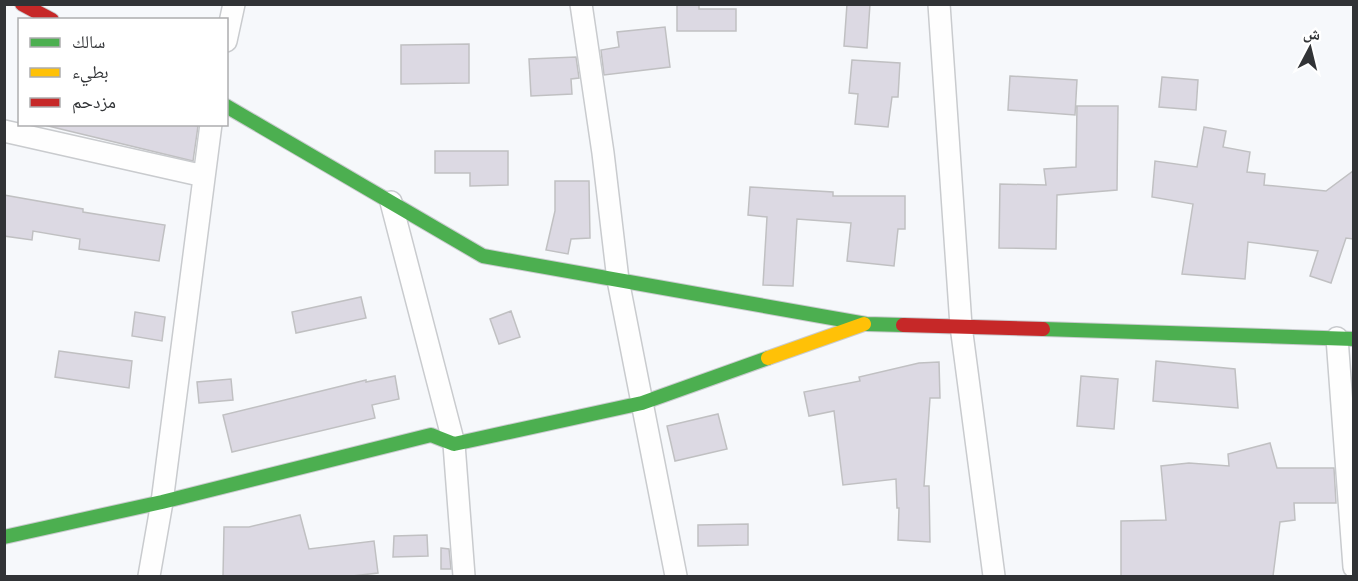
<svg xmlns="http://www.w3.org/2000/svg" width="1358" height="581" font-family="Signika,'Noto Naskh Arabic',sans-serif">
<rect width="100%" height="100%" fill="#f6f8fb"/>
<!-- building -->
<path fill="#dcd9e3" stroke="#c0c0c2" stroke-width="1.5" d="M 677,4 L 699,4 L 699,9 L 736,9 L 736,31 L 677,31 Z
M 847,4 L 870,4 L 867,48 L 844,46 Z
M 665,27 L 670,67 L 604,75 L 601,50 L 619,47 L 617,32 Z
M 469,44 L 469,83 L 401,84 L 401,45 Z
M 576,57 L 579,78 L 571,79 L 572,94 L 531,96 L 529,59 Z
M 852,60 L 900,63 L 898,97 L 892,97 L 888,127 L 855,124 L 858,94 L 849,93 Z
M 1010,76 L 1077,80 L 1075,115 L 1008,110 Z
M 1162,77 L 1198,80 L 1196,110 L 1159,107 Z
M 1077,106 L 1118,106 L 1117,190 L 1057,195 L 1056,249 L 999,248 L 1000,184 L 1046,185 L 1044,169 L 1076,167 Z
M 40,124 L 187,124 L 198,126 L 193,161 Z
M 1204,127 L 1226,131 L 1223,147 L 1250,152 L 1247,172 L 1265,174 L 1264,185 L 1326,191 L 1353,171 L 1353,239 L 1346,238 L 1331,283 L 1310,276 L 1318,251 L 1248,242 L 1245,279 L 1182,274 L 1193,204 L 1152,197 L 1155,161 L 1197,167 Z
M 435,151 L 508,151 L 508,185 L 470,186 L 470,173 L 435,173 Z
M 555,181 L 589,181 L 590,238 L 571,239 L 568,254 L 546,250 L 555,211 Z
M 750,187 L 833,192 L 833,196 L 905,196 L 905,229 L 898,229 L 894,266 L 847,261 L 851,223 L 797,219 L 793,286 L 763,285 L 767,217 L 748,215 Z
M 4,195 L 83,209 L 83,212 L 165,225 L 159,261 L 79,249 L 80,239 L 33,231 L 32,240 L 4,236 Z
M 361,297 L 366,318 L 296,333 L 292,312 Z
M 511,311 L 520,337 L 499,344 L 490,319 Z
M 135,312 L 165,317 L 162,341 L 132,336 Z
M 59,351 L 132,361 L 129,388 L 55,377 Z
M 1156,361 L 1235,369 L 1238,408 L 1153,401 Z
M 939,362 L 940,398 L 930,398 L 924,486 L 929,486 L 930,542 L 898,540 L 899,508 L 897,508 L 896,479 L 843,485 L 834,411 L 809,416 L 804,392 L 860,381 L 859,377 L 919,363 Z
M 395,376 L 399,399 L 372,405 L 375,418 L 232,452 L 223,415 L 366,380 L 366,382 Z
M 1081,376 L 1118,379 L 1114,429 L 1077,426 Z
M 231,379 L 233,400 L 199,403 L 197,382 Z
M 718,414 L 727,449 L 675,461 L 667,426 Z
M 1270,443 L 1277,468 L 1334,468 L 1336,503 L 1294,503 L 1295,520 L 1280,522 L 1273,576 L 1121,576 L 1121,521 L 1166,520 L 1161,466 L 1189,463 L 1229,466 L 1228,454 Z
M 300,515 L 309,549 L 374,541 L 378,573 L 352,576 L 223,576 L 224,527 L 249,527 Z
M 748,524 L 748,545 L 698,546 L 698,525 Z
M 427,535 L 428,556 L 393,557 L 394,536 Z
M 441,548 L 449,549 L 451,569 L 441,569 Z"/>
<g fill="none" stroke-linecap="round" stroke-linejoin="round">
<defs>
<path id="street" d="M 581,4 L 603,153 L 618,280 L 676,576
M 939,4 L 961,326 L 994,576
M 226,41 L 234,4
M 4,131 L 204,176
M 391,202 L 454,444 L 464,576
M 1337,338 L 1354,567
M 149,576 L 162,502 L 211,124"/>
<path id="fast" d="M 226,106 L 483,256 L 866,324 L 903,325
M 1043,329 L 1354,339
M 4,537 L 162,502 L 431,435 L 454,444 L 642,403 L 768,358"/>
<path id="slow" d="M 768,358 L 864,324"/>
<path id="jam" d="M 22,4 L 52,20
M 903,325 L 1043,329"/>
</defs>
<!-- street casing -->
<use href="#street" stroke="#c9cbce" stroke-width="24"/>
<!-- fast casing -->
<use href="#fast" stroke="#c9cbce" stroke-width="16"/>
<!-- slow casing -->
<use href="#slow" stroke="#c9cbce" stroke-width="16"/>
<!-- jam casing -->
<use href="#jam" stroke="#c9cbce" stroke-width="16"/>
<!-- street -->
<use href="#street" stroke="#fefefe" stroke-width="21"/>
<!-- fast -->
<use href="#fast" stroke="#4caf50" stroke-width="14"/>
<!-- slow -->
<use href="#slow" stroke="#ffc107" stroke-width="14"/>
<!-- jam -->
<use href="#jam" stroke="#c62828" stroke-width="14"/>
</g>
<!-- border -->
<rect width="1358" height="581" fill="none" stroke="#313336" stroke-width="12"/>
<!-- legend -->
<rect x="18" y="18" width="210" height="108" fill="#ffffff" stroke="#adadaf" stroke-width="1.5"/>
<rect x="30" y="38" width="30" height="9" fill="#4caf50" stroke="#adadaf" stroke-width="1.5"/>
<text x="72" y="48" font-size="18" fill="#313336">سالك</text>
<rect x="30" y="68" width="30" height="9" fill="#ffc107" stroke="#adadaf" stroke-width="1.5"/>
<text x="72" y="78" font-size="18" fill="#313336">بطيء</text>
<rect x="30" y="98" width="30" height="9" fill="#c62828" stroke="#adadaf" stroke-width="1.5"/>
<text x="72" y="108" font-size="18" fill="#313336">مزدحم</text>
<!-- north arrow -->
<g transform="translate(1310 48) rotate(7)" stroke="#ffffff" stroke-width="4.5" paint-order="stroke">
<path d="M0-4.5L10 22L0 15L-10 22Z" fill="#313336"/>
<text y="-9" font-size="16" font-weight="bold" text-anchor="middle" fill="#313336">ش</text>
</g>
</svg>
